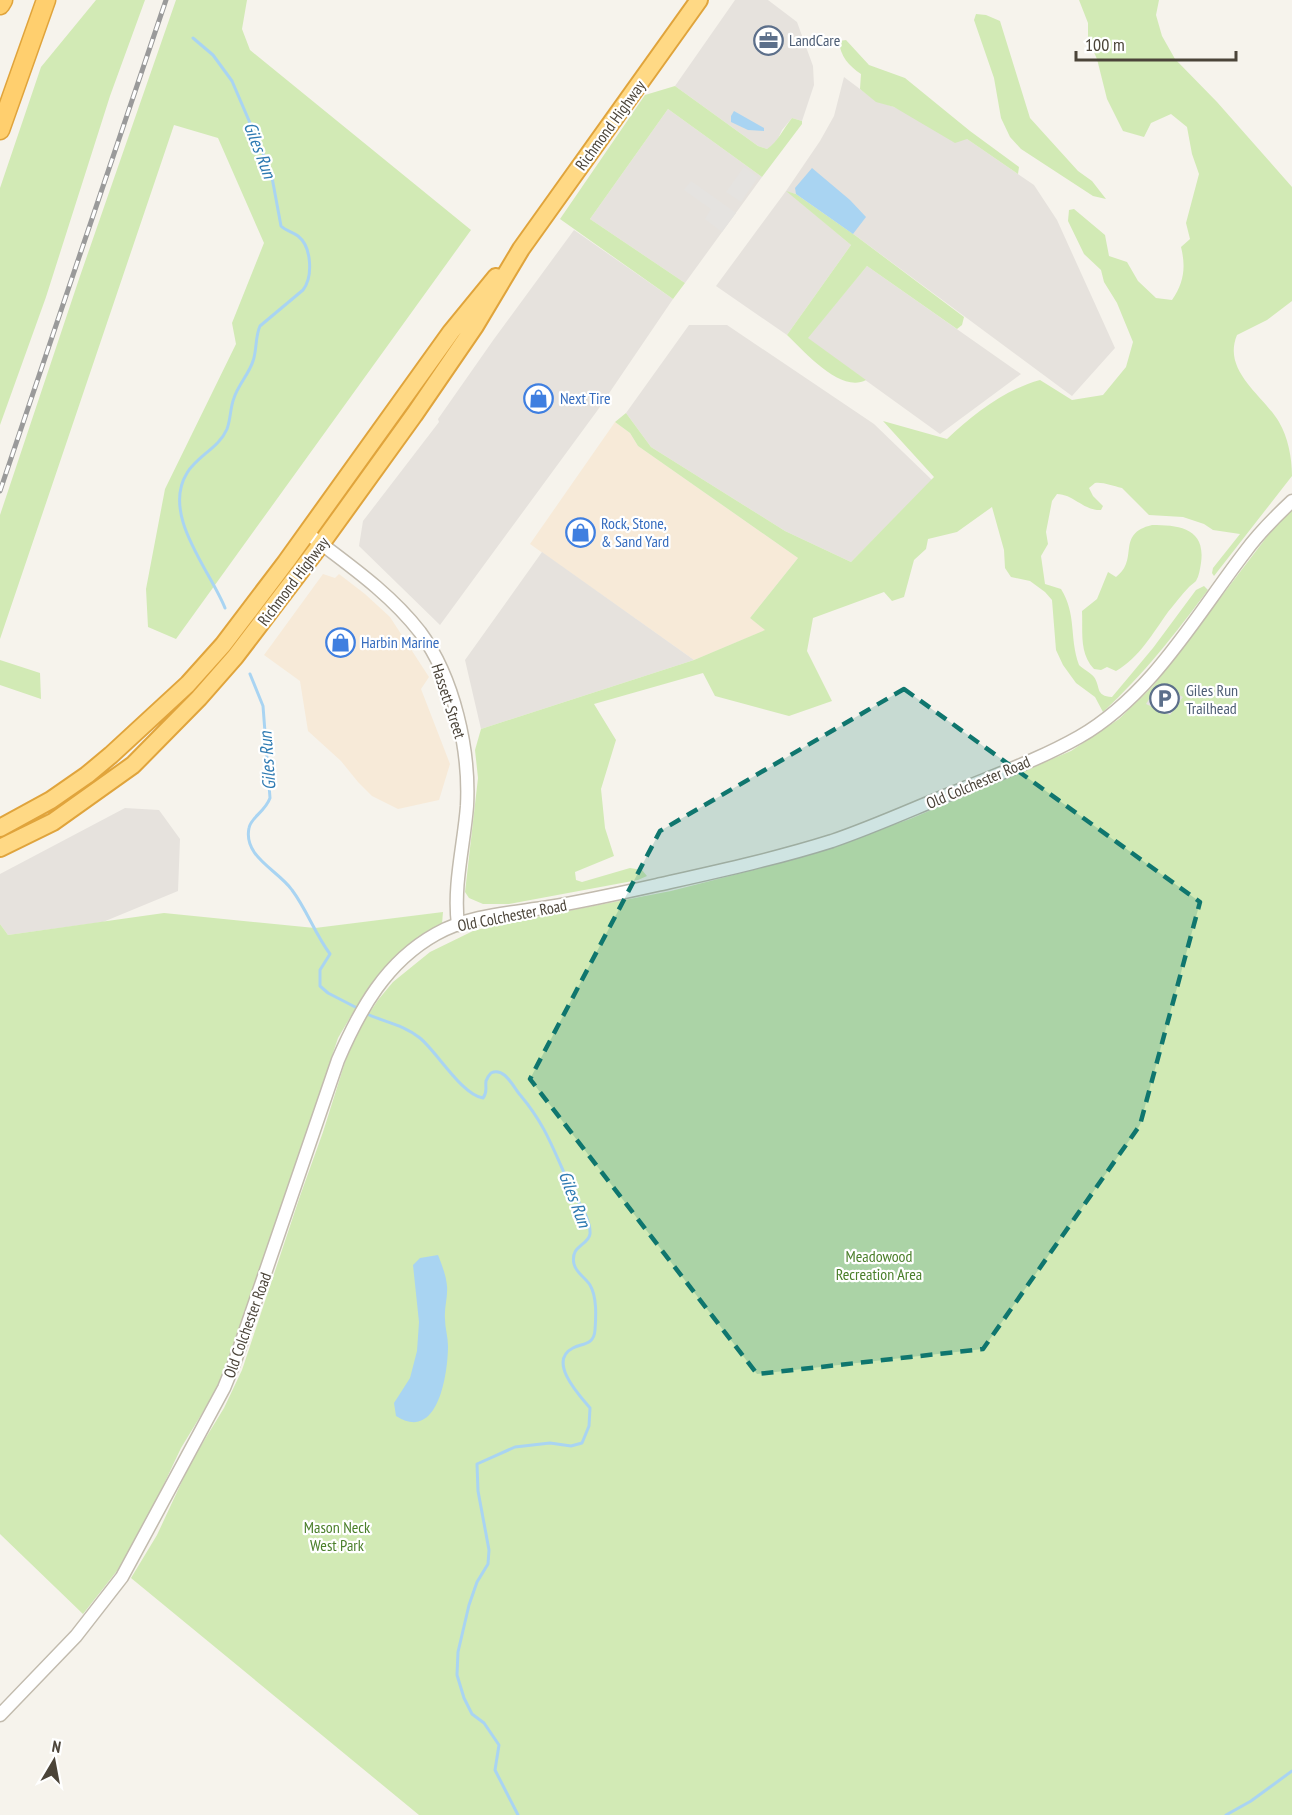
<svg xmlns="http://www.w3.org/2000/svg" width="1292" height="1815" font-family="'PT Sans Narrow',sans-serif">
<rect width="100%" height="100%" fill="#f6f3ec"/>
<!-- commercial -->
<path fill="#f7ead8" d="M 615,422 L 630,433 L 638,446 L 798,558 L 750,618 L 766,630 L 694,660 L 530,544 Z
M 323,574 L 335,578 L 339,574 L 365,594 L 390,617 L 429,677 L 421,689 L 450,764 L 439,800 L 398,809 L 372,796 L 358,782 L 341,761 L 308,731 L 300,681 L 264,655 Z"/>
<!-- industrial -->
<path fill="#e6e2dd" d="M 735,0 L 768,0 L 797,22 L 813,66 L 814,85 L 802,121 L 792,118 L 782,130 L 776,143 L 767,149 L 758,146 L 675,86 Z
M 844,77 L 876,101 L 894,107 L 967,139 L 1034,185 L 1057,220 L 1115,348 L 1072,396 L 856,236 L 796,194 L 788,192 L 851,245 L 787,335 L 716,286 L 786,191 L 820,141 L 834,116 Z
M 668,109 L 762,177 L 685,283 L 590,219 Z
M 574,230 L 673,299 L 597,411 L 440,625 L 359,546 L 363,521 L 439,422 L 438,419 L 494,339 Z
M 867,266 L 1021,374 L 940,434 L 807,338 Z
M 689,325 L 727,325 L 874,424 L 932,480 L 851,562 L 785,531 L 651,447 L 626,413 Z
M 542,552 L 694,660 L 481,729 L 465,660 Z
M 125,808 L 159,810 L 180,839 L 178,891 L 103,922 L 8,935 L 0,924 L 0,874 Z"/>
<!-- green -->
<path fill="#d2eab5" d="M 96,0 L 145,0 L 110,96 L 46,297 L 0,425 L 0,188 L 41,67 Z
M 176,0 L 247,0 L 242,29 L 250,50 L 471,230 L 176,639 L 148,627 L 146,589 L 165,489 L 236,344 L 232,323 L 264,243 L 218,138 L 174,125 L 0,639 L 0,515 L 79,279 Z
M 1079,0 L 1159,0 L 1156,15 L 1162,36 L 1175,59 L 1217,102 L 1292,187 L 1292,301 L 1267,320 L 1237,335 C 1222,371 1263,395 1279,422 C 1288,437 1292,458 1292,476 L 1214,576 L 1212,573 L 1213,568 L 1240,534 L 1213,530 L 1204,524 L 1183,517 L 1149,515 L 1122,488 C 1112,486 1104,482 1095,483 L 1089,488 L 1093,496 L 1103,506 L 1101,510 C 1084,511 1073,494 1057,494 L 1052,501 L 1046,532 L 1048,544 L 1041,556 L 1045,584 L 1061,589 C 1077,615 1069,637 1079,665 C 1083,669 1091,673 1094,677 C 1101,687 1095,696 1112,697 L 1153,648 L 1196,590 L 1204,586 L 1208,590 C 1174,635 1145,673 1103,712 L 1095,697 L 1076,683 L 1063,665 L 1056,650 L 1052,600 L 1045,592 L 1030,581 L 1011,577 L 1005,568 L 1004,550 L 992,507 L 957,532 L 928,539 L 926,549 L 914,560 L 904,597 L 892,601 L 884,592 L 813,618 L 807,651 L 832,701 L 789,716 L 715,696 L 703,673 L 594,704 L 616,740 L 601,789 L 605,828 L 614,856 L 575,872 L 576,880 L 582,882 L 630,868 L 642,870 L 647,876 L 638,880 L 509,904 L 483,904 L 469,898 L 465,892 L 478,778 L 475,750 L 481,729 L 694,660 L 765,630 L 750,618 L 798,558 L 638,446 L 630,433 L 615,422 L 626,413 L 651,447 L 785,531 L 851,562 L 934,477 L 883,421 L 947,439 C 974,414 1004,390 1040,380 L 1072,400 L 1103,395 L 1126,367 L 1133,342 L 1117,303 L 1104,282 L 1101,270 L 1084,254 L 1068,221 L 1069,210 L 1074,209 L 1105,235 L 1109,256 L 1127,262 L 1138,281 L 1156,298 L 1172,300 C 1184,283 1186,267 1181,247 L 1190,239 L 1186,223 L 1199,174 L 1192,154 L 1187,127 L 1171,114 L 1151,123 L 1144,137 L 1123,131 L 1107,99 L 1097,59 L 1088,39 L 1088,23 Z
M 976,14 L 986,15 L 1000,21 L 1030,118 L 1078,171 L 1092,181 L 1106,199 L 1093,196 L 1021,149 L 1010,137 L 1001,118 L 994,78 L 974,20 Z
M 846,40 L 869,65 L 905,78 L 970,131 L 1019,167 L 1018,174 L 967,139 L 955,143 L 894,107 L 876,102 L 860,89 L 861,74 C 849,66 840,56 839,41 Z
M 675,86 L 758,146 L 767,149 C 778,142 783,129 792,118 L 802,121 L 802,124 L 762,177 L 668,109 L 590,219 L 685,283 L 673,299 L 560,219 L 645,95 Z
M 786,191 L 796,194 L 856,236 L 964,317 L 962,325 L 957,329 L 867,266 L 808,338 L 866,380 C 841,394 804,351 787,335 L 851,245 Z
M 1292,508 L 1292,1815 L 419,1815 L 131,1578 L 157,1535 L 191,1462 L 224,1408 L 242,1370 L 300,1196 L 323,1132 L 346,1059 L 362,1024 L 378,1000 L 393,982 L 430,952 L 473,931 L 500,924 L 671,891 L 792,860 L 910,819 L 1071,751 L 1119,719 L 1153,686 L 1282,517 Z
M 1152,525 C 1179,525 1206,528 1201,563 C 1200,569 1199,576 1196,581 C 1194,583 1191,585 1189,587 C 1181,595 1175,604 1168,612 C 1153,633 1139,658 1116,671 L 1107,667 L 1101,670 L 1094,669 C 1079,653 1083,632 1082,611 L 1097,599 L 1108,572 L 1116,577 C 1140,559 1115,534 1152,525 Z
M 0,660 L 40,673 L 41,699 L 0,685 Z
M 443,912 L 442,924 L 403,952 L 382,971 L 364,994 L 338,1038 L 237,1342 L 225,1372 L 212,1397 L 181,1448 L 136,1543 L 120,1567 L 83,1614 L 0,1534 L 0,924 L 8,935 L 164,913 L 315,928 Z"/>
<!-- parking -->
<path fill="#e5e3e0" d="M 744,167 L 758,177 L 741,202 L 726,192 Z
M 691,181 L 736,213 L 722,232 L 705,219 L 711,209 L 684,190 Z
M 1159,684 L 1183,697 L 1170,715 L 1146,704 Z"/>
<!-- water -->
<path fill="#a9d4f2" d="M 734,111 L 764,128 L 764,131 L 748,130 L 731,122 L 731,116 Z
M 812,168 L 850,200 L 866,217 L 853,234 L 796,194 L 795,188 Z
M 438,1255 C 442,1265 446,1275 447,1286 C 448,1297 444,1308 445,1319 C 445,1328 448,1337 448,1346 C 448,1374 438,1443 396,1416 L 394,1403 L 410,1378 L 417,1351 L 419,1322 L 413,1265 L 420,1258 Z"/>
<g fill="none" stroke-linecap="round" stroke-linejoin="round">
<!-- stream -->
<path stroke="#a9d4f2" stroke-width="3" d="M 193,38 L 213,55 L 232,81 L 271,172 L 281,226 C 286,231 293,232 298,236 C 312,247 313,277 303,290 L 260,326 C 255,337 257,350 253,361 C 249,374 238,385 234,398 C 230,408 231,418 227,429 C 219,448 197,456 187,473 C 161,515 210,570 225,608
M 250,674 L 263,706 L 270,798 C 265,812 251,817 249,828 C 243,857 278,870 292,890 C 307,910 315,934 330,954 L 320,970 L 320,986 L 328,993 L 359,1009
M 365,1013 C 383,1022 403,1024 420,1038 C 437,1052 462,1095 483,1098 C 488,1092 485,1088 486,1081 C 487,1078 489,1075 491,1073 C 505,1066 514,1089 521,1096 C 547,1127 554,1152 571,1188 C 577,1201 591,1218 590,1234 C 588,1246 570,1245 574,1264 C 576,1273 585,1277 590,1285 C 597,1297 596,1316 595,1330 C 594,1345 583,1343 573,1348 C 547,1361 579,1395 590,1408 L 589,1426 L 582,1443 L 571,1446 L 550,1443 L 515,1447 L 477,1464 L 478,1491 L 489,1550 L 488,1564 L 477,1582 L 469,1605 L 458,1652 L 457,1675 L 464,1698 L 472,1714 L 484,1723 L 499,1745 L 495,1770 L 518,1815
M 1226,1815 L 1251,1801 L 1292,1771"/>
<defs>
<path id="tertiary" d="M 307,533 C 346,563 389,592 420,632 C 454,678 470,750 467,806 C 464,845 453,885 458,925
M 0,1715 L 76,1636 L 122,1577 L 224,1388 L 235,1361 L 338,1060 C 360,1009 386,962 436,934 C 469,915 512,913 549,907 C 585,901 621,893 657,885 C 715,872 775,859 832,841 C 876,826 919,806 962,789 C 1001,773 1042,758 1079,737 C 1152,695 1195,617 1245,552 C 1259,533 1275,517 1292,501"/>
<path id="trunk" d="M 0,828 L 51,800 L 87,775 L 111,755 L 188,684 L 223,645 L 286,562 L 451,332 L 496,277
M 0,848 L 53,822 L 133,765 L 199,698 L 235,657 L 321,544 L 414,415 L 475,326 L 521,249 L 699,0"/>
<path id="motorway" d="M 0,5 L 3,0
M 0,130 L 46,0"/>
</defs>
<!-- tertiary casing -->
<use href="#tertiary" stroke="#c2bbae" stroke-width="15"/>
<!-- trunk casing -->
<use href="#trunk" stroke="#e0a43c" stroke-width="20"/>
<!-- motorway casing -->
<use href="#motorway" stroke="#e0a43c" stroke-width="21"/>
<!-- tertiary -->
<use href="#tertiary" stroke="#fff" stroke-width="12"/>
<!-- trunk -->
<use href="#trunk" stroke="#ffd985" stroke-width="16"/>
<!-- motorway -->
<use href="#motorway" stroke="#ffcf6e" stroke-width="18"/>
<defs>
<path id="rail" d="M 0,491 L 166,0"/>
</defs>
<!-- rail casing -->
<use href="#rail" stroke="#9a9a9a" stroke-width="5"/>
<!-- rail -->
<use href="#rail" stroke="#fff" stroke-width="3" stroke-dasharray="9" stroke-linecap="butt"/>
</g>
<!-- marked area -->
<path fill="#0f766e" fill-opacity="0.2" stroke="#0f766e" stroke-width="4.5" stroke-dasharray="12 8" stroke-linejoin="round" d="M 904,689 L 1200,902 L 1140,1125 L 983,1349 L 757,1374 L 530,1079 L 660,831 Z"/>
<!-- icons -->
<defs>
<symbol id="office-ring" viewBox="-11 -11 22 22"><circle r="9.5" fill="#fff" stroke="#5c6f8a" stroke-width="1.5"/><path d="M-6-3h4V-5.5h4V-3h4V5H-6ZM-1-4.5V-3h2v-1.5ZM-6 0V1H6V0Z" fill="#5c6f8a"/></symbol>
<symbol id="shop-ring" viewBox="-11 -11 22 22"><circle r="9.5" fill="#fff" stroke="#3f7fe0" stroke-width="1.5"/><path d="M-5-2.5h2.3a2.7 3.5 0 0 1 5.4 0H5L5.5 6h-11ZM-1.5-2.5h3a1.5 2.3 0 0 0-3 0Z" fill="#3f7fe0"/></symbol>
<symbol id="parking-ring" viewBox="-11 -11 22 22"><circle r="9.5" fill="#fff" stroke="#5c6f8a" stroke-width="1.5"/><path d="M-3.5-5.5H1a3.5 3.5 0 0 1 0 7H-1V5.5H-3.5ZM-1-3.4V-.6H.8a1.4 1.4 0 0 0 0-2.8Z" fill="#5c6f8a"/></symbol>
</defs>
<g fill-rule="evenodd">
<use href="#office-ring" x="752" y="24" width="33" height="33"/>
<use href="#shop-ring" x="522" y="382" width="33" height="33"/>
<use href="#shop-ring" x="564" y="516" width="33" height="33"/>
<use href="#shop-ring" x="324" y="626" width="33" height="33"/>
<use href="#parking-ring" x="1148" y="682" width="33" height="33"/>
</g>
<g text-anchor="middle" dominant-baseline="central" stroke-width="4.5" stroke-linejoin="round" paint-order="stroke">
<!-- service labels -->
<g font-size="16" fill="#4e5e75" stroke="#fff" text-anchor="start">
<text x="789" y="40">LandCare</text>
<text x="1186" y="690">Giles Run<tspan x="1186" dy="18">Trailhead</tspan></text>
</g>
<!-- street labels -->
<g font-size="16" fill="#4b4439" stroke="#fff">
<text transform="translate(610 125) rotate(-54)">Richmond Highway</text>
<text transform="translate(293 581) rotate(-53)">Richmond Highway</text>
<text transform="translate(449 701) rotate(72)">Hassett Street</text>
<text transform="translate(978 782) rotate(-23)">Old Colchester Road</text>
<text transform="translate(512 915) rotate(-11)">Old Colchester Road</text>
<text transform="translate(247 1325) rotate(-70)">Old Colchester Road</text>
</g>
<!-- shop labels -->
<g font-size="16" fill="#366cbe" stroke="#fff" text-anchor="start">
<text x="560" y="398">Next Tire</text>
<text x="601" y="523">Rock, Stone,<tspan x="601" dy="18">&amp; Sand Yard</tspan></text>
<text x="361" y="642">Harbin Marine</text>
</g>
<!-- park labels -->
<g font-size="16" fill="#4a7f2a" stroke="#fff">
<text x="879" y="1256">Meadowood<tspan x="879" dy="18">Recreation Area</tspan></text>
<text x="337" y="1527">Mason Neck<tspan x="337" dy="18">West Park</tspan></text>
</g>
<!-- water labels -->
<g font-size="18" font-style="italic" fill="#2e7ab2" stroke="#fff">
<text transform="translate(260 150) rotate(69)">Giles Run</text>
<text transform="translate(267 761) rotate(-94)">Giles Run</text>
<text transform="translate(575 1199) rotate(69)">Giles Run</text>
</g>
</g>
<!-- north arrow -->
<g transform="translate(54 1761) rotate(10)" stroke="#ffffff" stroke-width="4.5" paint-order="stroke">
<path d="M0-4.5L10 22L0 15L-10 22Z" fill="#4b4439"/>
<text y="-9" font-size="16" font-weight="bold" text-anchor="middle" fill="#4b4439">N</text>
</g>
<!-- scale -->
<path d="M1076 51v9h160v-9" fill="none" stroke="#4b4439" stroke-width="3"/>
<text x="1085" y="51" font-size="18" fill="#4b4439" stroke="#ffffff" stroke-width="4.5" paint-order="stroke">100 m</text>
</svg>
